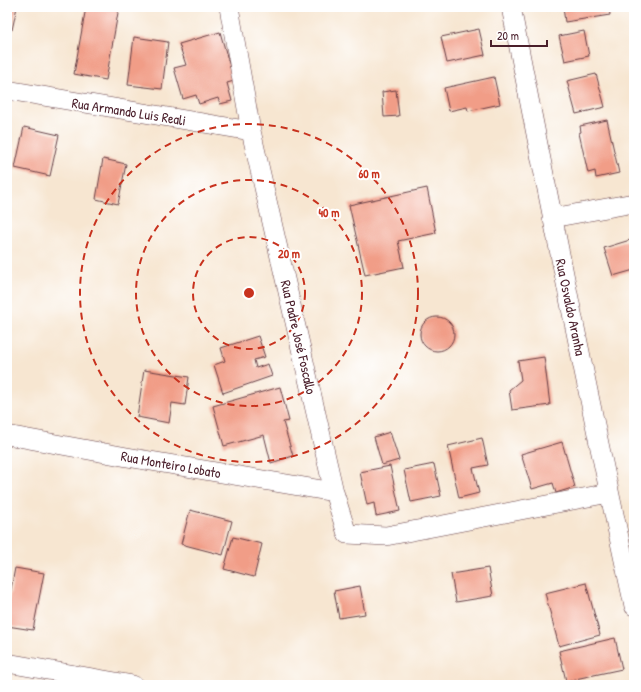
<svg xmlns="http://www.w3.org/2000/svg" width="641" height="692" font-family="'Patrick Hand',sans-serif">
<rect width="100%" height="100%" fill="#fff"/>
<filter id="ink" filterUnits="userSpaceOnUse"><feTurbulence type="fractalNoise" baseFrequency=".025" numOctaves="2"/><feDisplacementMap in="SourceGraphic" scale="8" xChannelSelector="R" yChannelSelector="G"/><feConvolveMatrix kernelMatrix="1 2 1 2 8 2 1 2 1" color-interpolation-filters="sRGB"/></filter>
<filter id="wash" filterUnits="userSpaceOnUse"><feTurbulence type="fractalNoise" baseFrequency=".012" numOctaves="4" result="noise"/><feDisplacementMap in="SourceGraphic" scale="16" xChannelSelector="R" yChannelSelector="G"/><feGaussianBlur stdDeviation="0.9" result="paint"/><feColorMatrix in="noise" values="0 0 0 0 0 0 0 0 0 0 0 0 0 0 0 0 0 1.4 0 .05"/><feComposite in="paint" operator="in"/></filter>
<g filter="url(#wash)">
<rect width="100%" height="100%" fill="#f7e6d1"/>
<g id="blocks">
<!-- building -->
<path fill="#f19d87" d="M 7,7 L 17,7 L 12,30 L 7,29 Z
M 86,7 L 119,7 L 106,80 L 74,74 Z
M 563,7 L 609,7 L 610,15 L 565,22 Z
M 479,29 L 485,55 L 447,63 L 441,37 Z
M 584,31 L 589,56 L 565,61 L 559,36 Z
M 220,32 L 234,81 L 227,83 L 232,101 L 220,104 L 218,98 L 199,104 L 196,95 L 183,99 L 174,68 L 186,65 L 179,44 Z
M 134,37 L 168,42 L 162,89 L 128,85 Z
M 596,74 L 605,107 L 576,114 L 567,81 Z
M 494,77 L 500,104 L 468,111 L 467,107 L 449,111 L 444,88 Z
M 396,90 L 399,116 L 384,117 L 382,92 Z
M 607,120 L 619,173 L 596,178 L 595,171 L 588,173 L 579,133 L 581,132 L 580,126 Z
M 24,127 L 59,135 L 50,176 L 15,168 Z
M 103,159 L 126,164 L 118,204 L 96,199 Z
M 427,188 L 436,233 L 398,241 L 404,267 L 365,275 L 349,205 Z
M 630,240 L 634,254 L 634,270 L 613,276 L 604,248 Z
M420 334a17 17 0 1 1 34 0a17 17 0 1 1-34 0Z
M 258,336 L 265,357 L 254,360 L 256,368 L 268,364 L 272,376 L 223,393 L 214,365 L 225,361 L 221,348 Z
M 544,357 L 550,405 L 512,410 L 509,390 L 521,380 L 518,361 Z
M 144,370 L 189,377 L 185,405 L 172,403 L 169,423 L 137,417 Z
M 280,387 L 289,421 L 283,422 L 293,456 L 271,463 L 264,435 L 224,446 L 213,406 Z
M 390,432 L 399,460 L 382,465 L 374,437 Z
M 482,438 L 488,465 L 473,468 L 479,493 L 459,498 L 448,446 Z
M 562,442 L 575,487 L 556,493 L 553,483 L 532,489 L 521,454 Z
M 434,464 L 441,496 L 411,502 L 404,470 Z
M 390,466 L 400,511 L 376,516 L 374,503 L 367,505 L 360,472 Z
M 190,510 L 232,521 L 223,555 L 181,544 Z
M 233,537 L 262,544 L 254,577 L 224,569 Z
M 15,568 L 44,573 L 33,630 L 7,626 L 7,610 Z
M 488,568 L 493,596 L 456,602 L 451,574 Z
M 586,583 L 600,635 L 559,646 L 545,593 Z
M 360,586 L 365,614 L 339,618 L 334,591 Z
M 615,638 L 622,669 L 566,681 L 559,651 Z"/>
</g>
</g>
<g filter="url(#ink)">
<use href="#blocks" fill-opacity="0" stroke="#643d44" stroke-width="1"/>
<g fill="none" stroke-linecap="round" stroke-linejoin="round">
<defs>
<path id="minor" d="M 229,7 L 251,131 L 334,492 L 347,534 L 386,536 L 609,493
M 511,7 C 550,207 590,407 634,606
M 7,90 L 251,131
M 552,218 L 634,203
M 7,435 L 127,457 L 334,492
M 7,663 L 133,685"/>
</defs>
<!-- minor casing -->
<use href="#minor" stroke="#643d44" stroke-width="20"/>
<!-- minor -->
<use href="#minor" stroke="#fff" stroke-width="19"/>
</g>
</g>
<!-- distance rings -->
<g fill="none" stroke="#c8321e" stroke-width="2" stroke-dasharray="7 5">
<circle cx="249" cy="293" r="56"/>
<circle cx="249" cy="293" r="113"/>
<circle cx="249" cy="293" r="169"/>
</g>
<g text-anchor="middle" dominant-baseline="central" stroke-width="4" stroke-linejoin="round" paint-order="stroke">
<!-- street labels -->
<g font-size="14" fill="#4a1f2b" stroke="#fff">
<text transform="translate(129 111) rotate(9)">Rua Armando Luis Reali</text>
<text transform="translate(571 307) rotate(78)">Rua Osvaldo Aranha</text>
<text transform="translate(299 337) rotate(77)">Rua Padre José Foscallo</text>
<text transform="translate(171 464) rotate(10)">Rua Monteiro Lobato</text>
</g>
</g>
<circle cx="249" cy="293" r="6" fill="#c8321e" stroke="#fff" stroke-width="2"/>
<g font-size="12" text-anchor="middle" font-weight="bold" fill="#c8321e" stroke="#fff" stroke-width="4" stroke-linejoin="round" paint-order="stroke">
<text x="369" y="178">60 m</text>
<text x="329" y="217">40 m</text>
<text x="289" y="258">20 m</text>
</g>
<!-- margin -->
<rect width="641" height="692" fill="none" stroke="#fff" stroke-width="24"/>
<!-- scale -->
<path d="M491 40v6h56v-6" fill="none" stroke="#4a1f2b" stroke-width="2"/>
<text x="497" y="40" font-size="12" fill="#4a1f2b" stroke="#ffffff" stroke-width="3" paint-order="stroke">20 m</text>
</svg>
